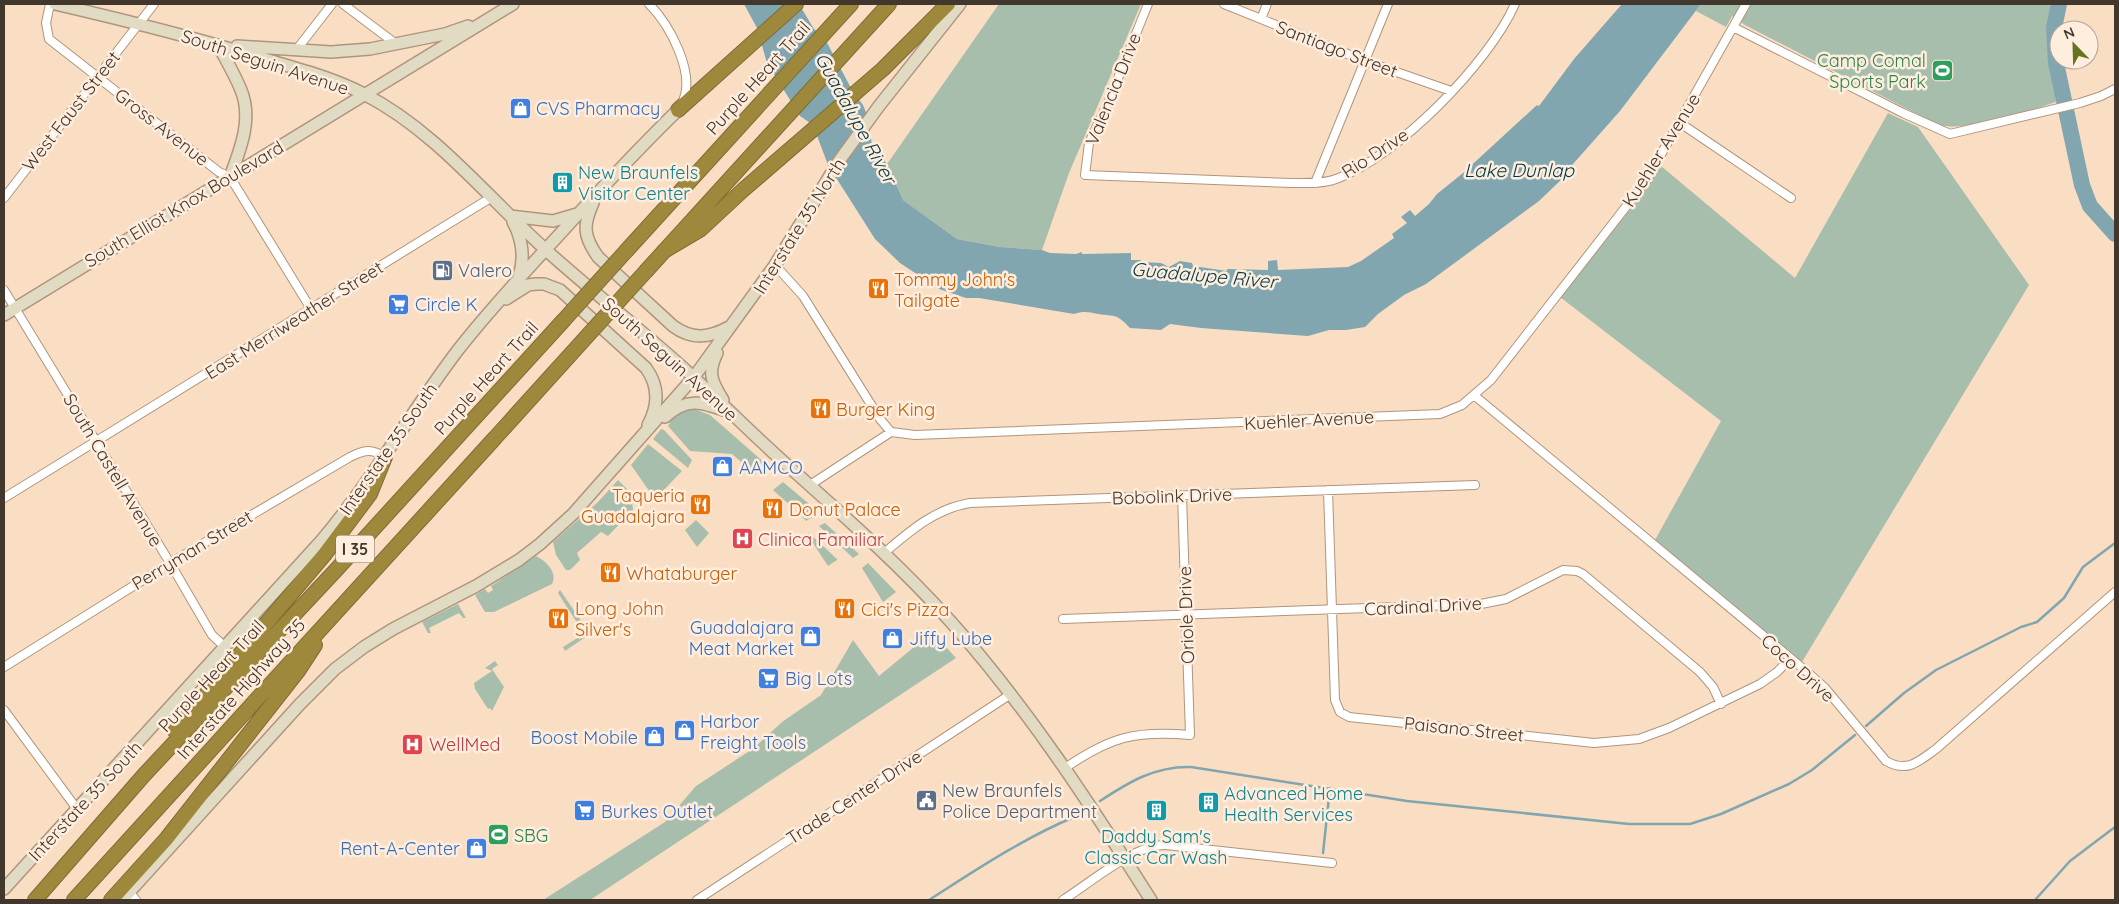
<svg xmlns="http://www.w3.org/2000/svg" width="2119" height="904" font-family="Quicksand,sans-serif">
<rect width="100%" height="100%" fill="#fadec4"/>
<!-- green -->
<path fill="#a8beac" d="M 999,4 L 1141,4 L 1069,173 L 1042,250 L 1000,247 L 957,239 L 903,200 L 887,164 Z
M 1701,4 L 2054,4 L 2049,50 L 2056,102 C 2024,112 1970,132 1938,125 L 1745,25 L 1732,16 L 1726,27 L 1696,11 Z
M 1888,113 L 1918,127 L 2029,285 L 1802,662 L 1655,540 L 1721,421 L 1560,297 L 1644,192 L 1661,166 L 1795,278 Z
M 691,408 L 710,415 L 765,463 L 755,474 L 732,454 L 690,451 L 668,426 L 670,423 L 668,421 L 677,413 Z
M 661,429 L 664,430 L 692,460 L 688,468 L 653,439 Z
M 648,444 L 682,471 L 659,495 L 652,495 L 631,465 Z
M 618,480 L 631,493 L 633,510 L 608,536 L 601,532 L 577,553 L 580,560 L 570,570 L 566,570 L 556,555 L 553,542 L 598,502 Z
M 783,482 L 814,508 L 816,515 L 806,521 L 797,511 L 803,508 L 798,504 L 791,506 L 773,490 Z
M 696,520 L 709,533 L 697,547 L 685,530 Z
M 825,523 L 859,554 L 853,558 L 819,526 Z
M 809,533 L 837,559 L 837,560 L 828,566 L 807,534 Z
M 536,556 C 546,561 558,572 552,584 L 494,612 L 485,612 L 475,595 L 485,589 L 488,593 L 493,590 L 491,586 Z
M 868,563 L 896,592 L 883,602 L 862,568 Z
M 560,590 L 590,634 L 565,651 L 563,647 L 579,637 L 581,629 L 558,593 Z
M 458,604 L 466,618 L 463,618 L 459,613 L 429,628 L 431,633 L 428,633 L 422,622 Z
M 928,627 L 956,658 L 590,900 L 543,900 L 665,822 L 696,786 L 754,748 L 782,722 L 821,695 L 853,640 L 879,676 L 920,642 Z
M 495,661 L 498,665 L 492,669 L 504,687 L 492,711 L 490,708 L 488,709 L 475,689 L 474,683 L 492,671 L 485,668 Z"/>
<!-- water -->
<path fill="#81a6b0" d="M 744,4 L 799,4 L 814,29 L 824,37 L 852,90 L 863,105 L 867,115 L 872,145 L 887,164 L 903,200 L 957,239 L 1000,247 L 1042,250 L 1050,253 L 1076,254 L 1082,252 L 1082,254 C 1099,254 1115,253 1131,253 L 1131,260 L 1141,260 L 1142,262 L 1161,263 L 1169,267 L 1180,261 L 1192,263 L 1193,266 L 1227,271 L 1227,269 L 1268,270 L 1268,261 L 1277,260 L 1278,270 L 1348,267 L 1361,261 L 1394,238 L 1392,234 L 1407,223 L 1401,217 L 1410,210 L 1415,216 L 1429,204 L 1437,194 L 1463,173 L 1537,105 L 1539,106 L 1574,59 L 1622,4 L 1701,4 L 1620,111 L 1573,164 L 1562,179 L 1539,201 L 1426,284 L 1404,295 L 1378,314 L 1365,327 L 1346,330 L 1329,330 L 1308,336 L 1201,328 L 1170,324 L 1161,330 L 1130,328 C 1116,313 1116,317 1098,314 C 1088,312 1084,311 1074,314 L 979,298 L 966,298 L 939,289 L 900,263 L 875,239 L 828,165 L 813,125 L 800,116 L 767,63 L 757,28 Z"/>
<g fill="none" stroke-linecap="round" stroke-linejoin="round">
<!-- stream -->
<path stroke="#81a6b0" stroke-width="2.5" d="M 1866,726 L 1904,693 L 1936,670 L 2021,627 L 2037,622 L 2064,598 L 2083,567 L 2115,543
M 1100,801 C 1129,782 1155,766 1191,767 L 1407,801 L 1629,824 L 1690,824 L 1721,814 L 1789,784 L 1812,770 L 1855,735
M 1323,853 L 1330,788
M 929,900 C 976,870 1022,839 1074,817
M 2035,900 L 2070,861 L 2115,827"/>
<!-- river -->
<path stroke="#81a6b0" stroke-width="16" d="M 2059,4 L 2054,28 L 2056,63 L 2082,185 L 2090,206 L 2115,234"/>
<defs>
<path id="minor" d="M 50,4 L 46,23 L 49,39 L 219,172 L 230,177 L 311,309
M 343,4 L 396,44
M 649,4 C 669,24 697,74 682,103
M 1148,4 L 1108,103 L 1089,143 L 1085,175 L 1291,183 C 1306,183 1322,184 1336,179 C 1397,157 1489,63 1515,4
M 1224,4 L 1365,61 L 1451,91
M 1261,19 L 1267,4
M 1733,27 L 1903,113 L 1950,134 L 2080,103 L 2101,96 L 2115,89
M 297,49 L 332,4
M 1680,123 L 1791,198
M 1315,183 L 1388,4
M 4,198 L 154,4
M 775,265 L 803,296 L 880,419 L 891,432 L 915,435 L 1440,414 L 1462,405 L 1491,380 L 1646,181 L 1746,4
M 4,290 L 170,563 L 212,635 L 225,647
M 1475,396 L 1806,671 L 1825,688 L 1886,761 C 1907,773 1918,762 1936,749 L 2115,592
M 810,485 L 891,432
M 1328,490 L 1335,700 L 1340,712 L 1349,717 L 1594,743 L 1639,739 L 1669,728 L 1760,684 L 1777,672 L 1790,659
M 4,498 L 492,197
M 884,553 C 911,530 935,509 970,503 L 1475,485
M 1063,619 L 1481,604 L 1506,599 L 1563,570 L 1577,571 L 1583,574 L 1700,672 L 1713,687 L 1721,704
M 4,667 L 170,563 L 350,457 C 364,450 371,448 385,457
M 4,710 L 77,809
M 1065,768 C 1110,737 1136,730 1190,735 L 1182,495
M 129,892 L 136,900
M 697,900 L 1011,694
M 1063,900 C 1090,883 1135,844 1166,845 L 1332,863"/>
<path id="secondary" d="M 55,4 C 124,20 193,37 261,58 C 295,68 331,77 364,94 C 436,131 487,197 547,251 C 594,293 644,332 691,375 C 723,404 754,436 787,465 C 843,515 900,565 951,622 C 1027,707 1090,804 1151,900
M 218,45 C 226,60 235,75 241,90 C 253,119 240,150 230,177
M 237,46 L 331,52 L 370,49 L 445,34 L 468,26
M 593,203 C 583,225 583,236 598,257 L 673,326 C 692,340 709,338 729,327
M 510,216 L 553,221 L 577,214
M 513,222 C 522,238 525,258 519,276
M 506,299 L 528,285 L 536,284 L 544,284 L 560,290 L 646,368 C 659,386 659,405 648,425
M 4,315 L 513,4
M 717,353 C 707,373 712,382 723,400
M 665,417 C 687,397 701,402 726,411
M 4,889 L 321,541 C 372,481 410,413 458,350 C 489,310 524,273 558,236 C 597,193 637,150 678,110
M 122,900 L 300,704 L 335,669 L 364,647 L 393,629 L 476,586 L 519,560 L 540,544 L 573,514 L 694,377 L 775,265 L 839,161 L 879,106 L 960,4"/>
<path id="motorway" d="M 678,110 L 796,4
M 627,250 L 851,4
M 664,251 L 701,229 L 743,190 L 883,69 L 948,4
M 647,270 L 889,4
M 175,731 L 325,554 L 370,494 L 385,457
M 35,900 L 144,775 L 336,570 L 563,321
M 74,900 L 494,439
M 111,900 L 167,838 L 298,671 L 315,645"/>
</defs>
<!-- minor casing -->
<use href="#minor" stroke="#af957d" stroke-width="10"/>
<!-- secondary casing -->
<use href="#secondary" stroke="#af957d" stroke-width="14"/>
<!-- motorway casing -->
<use href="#motorway" stroke="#7e6c36" stroke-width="16"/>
<!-- minor -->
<use href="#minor" stroke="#fff" stroke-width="8"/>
<!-- secondary -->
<use href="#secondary" stroke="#e2dbc4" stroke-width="11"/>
<!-- motorway -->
<use href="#motorway" stroke="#9e883b" stroke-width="14"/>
<defs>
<path id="motorway-bridge" d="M 563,321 L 627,250
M 494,439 L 647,270"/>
</defs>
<!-- motorway-bridge casing -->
<use href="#motorway-bridge" stroke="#7e6c36" stroke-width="16" stroke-linecap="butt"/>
<!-- motorway-bridge -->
<use href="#motorway-bridge" stroke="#9e883b" stroke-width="14"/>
</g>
<!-- icons -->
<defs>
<symbol id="stadium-square" viewBox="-11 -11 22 22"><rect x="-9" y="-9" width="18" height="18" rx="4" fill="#2e9e5b" stroke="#ffedde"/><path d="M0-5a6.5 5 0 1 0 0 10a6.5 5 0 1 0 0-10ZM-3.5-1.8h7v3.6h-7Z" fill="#fff"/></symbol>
<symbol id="shop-square" viewBox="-11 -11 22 22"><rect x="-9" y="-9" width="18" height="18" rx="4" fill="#3f7fe0" stroke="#ffedde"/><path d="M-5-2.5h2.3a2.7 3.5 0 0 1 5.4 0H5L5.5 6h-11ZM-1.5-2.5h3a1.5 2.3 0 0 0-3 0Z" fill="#fff"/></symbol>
<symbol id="building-square" viewBox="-11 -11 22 22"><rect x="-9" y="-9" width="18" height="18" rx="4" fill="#0f9aa8" stroke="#ffedde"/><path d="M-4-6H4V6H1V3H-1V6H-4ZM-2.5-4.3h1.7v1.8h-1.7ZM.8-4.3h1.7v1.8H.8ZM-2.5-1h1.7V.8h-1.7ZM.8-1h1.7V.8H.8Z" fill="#fff"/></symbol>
<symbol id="fuel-square" viewBox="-11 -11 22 22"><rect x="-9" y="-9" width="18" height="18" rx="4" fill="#5c6f8a" stroke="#ffedde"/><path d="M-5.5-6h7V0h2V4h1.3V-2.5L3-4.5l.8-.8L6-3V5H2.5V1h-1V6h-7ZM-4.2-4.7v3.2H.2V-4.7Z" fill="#fff"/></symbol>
<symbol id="restaurant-square" viewBox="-11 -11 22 22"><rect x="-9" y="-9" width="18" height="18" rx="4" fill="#e8710a" stroke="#ffedde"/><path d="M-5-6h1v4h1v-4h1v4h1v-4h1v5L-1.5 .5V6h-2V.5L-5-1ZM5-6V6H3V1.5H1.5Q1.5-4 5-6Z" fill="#fff"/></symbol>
<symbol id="supermarket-square" viewBox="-11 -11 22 22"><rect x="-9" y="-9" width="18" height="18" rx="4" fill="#3f7fe0" stroke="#ffedde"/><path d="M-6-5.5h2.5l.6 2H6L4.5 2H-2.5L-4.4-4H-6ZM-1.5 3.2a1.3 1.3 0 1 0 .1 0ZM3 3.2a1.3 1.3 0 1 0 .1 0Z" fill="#fff"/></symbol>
<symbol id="hospital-square" viewBox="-11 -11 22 22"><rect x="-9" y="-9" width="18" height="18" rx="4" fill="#e0444e" stroke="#ffedde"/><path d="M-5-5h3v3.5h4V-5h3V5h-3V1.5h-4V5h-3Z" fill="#fff"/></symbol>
<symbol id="civic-square" viewBox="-11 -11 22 22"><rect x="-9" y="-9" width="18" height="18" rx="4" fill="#5c6f8a" stroke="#ffedde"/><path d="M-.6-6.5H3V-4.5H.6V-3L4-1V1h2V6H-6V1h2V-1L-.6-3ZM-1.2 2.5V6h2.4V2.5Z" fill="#fff"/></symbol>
</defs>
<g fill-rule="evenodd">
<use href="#stadium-square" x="1930" y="58" width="25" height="25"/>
<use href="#shop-square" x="508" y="96" width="25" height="25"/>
<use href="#building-square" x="550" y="170" width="25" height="25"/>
<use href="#fuel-square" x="430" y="258" width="25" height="25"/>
<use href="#restaurant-square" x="866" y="276" width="25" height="25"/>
<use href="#supermarket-square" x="386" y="292" width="25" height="25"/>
<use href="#restaurant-square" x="808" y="396" width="25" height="25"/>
<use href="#shop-square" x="710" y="454" width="25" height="25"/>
<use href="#restaurant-square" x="688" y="492" width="25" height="25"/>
<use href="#restaurant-square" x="760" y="496" width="25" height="25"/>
<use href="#hospital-square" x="730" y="526" width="25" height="25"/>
<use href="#restaurant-square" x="598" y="560" width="25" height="25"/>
<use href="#restaurant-square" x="832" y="596" width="25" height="25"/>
<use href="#restaurant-square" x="546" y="606" width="25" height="25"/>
<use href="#shop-square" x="798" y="624" width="25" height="25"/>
<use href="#shop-square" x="880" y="626" width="25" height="25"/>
<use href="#supermarket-square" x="756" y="666" width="25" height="25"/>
<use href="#shop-square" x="672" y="718" width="25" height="25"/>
<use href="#shop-square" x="642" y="724" width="25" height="25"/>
<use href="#hospital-square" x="400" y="732" width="25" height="25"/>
<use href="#civic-square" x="914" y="788" width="25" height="25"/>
<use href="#building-square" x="1196" y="790" width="25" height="25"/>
<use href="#supermarket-square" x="572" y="798" width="25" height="25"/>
<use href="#building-square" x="1144" y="798" width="25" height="25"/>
<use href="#stadium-square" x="486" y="822" width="25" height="25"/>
<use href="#shop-square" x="464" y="836" width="25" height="25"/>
</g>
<g text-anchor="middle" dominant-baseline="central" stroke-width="5" stroke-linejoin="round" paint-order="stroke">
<!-- shield labels -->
<rect fill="#ffedde" stroke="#7b6e62" stroke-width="1" x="336" y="535.5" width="38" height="27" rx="4"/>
<g font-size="16" font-weight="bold" fill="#42372d">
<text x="355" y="549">I 35</text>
</g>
<!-- street labels -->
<g font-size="18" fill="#42372d" stroke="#ffedde">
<text transform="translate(1337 49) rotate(21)">Santiago Street</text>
<text transform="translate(265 62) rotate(18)">South Seguin Avenue</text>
<text transform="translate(758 78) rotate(-48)">Purple Heart Trail</text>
<text transform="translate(1113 89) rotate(-68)">Valencia Drive</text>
<text transform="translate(71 111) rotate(-52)">West Faust Street</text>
<text transform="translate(162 127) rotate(38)">Gross Avenue</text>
<text transform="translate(1661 150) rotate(-58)">Kuehler Avenue</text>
<text transform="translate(1375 153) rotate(-33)">Rio Drive</text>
<text transform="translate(184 204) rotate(-31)">South Elliot Knox Boulevard</text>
<text transform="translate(799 226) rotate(-58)">Interstate 35 North</text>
<text transform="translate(294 320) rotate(-32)">East Merriweather Street</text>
<text transform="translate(670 359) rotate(42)">South Seguin Avenue</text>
<text transform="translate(486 378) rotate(-48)">Purple Heart Trail</text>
<text transform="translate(1309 420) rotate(-3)">Kuehler Avenue</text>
<text transform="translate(388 449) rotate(-55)">Interstate 35 South</text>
<text transform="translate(113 470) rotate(59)">South Castell Avenue</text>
<text transform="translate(1172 496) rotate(-2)">Bobolink Drive</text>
<text transform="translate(192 550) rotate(-31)">Perryman Street</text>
<text transform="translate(1423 606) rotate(-3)">Cardinal Drive</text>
<text transform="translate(1186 615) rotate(-92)">Oriole Drive</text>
<text transform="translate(1798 668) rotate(42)">Coco Drive</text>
<text transform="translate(211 676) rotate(-47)">Purple Heart Trail</text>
<text transform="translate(241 689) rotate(-48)">Interstate Highway 35</text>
<text transform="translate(1464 729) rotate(6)">Paisano Street</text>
<text transform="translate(854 797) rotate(-33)">Trade Center Drive</text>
<text transform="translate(85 801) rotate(-47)">Interstate 35 South</text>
</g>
<!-- leisure labels -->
<g font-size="18" fill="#27864d" stroke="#ffedde" text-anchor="end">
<text x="1926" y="60">Camp Comal<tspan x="1926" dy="21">Sports Park</tspan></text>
<text x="514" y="835" text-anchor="start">SBG</text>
</g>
<!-- shop labels -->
<g font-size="18" fill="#366cbe" stroke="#ffedde" text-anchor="start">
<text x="536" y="108">CVS Pharmacy</text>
<text x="415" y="304">Circle K</text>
<text x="739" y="467">AAMCO</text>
<text x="794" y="627" text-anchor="end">Guadalajara<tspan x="794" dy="21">Meat Market</tspan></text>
<text x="909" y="638">Jiffy Lube</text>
<text x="785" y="678">Big Lots</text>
<text x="700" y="721">Harbor<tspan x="700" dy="21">Freight Tools</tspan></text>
<text x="638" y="737" text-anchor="end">Boost Mobile</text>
<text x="601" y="811">Burkes Outlet</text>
<text x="460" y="848" text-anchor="end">Rent-A-Center</text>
</g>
<!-- culture labels -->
<g font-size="18" fill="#0d838f" stroke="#ffedde" text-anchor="start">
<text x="578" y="172">New Braunfels<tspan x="578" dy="21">Visitor Center</tspan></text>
<text x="1224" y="793">Advanced Home<tspan x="1224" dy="21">Health Services</tspan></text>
<text x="1156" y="836" text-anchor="middle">Daddy Sam's<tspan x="1156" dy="21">Classic Car Wash</tspan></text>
</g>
<!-- service labels -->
<g font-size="18" fill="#4e5e75" stroke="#ffedde" text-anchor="start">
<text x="458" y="270">Valero</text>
<text x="942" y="790">New Braunfels<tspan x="942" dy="21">Police Department</tspan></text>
</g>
<!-- food labels -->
<g font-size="18" fill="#c56008" stroke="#ffedde" text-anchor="start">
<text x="894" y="279">Tommy John's<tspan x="894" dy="21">Tailgate</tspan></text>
<text x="836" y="409">Burger King</text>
<text x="685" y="495" text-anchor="end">Taqueria<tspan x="685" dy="21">Guadalajara</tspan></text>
<text x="789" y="509">Donut Palace</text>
<text x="626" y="573">Whataburger</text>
<text x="575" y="608">Long John<tspan x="575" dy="21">Silver's</tspan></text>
<text x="861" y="609">Cici's Pizza</text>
</g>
<!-- health labels -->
<g font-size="18" fill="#be3a42" stroke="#ffedde" text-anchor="start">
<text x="758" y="539">Clinica Familiar</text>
<text x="429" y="744">WellMed</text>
</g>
<!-- water labels -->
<g font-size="19" font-style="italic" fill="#003945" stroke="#ffedde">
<text transform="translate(856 118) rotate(61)">Guadalupe River</text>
<text x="1519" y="170">Lake Dunlap</text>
<text transform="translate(1204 275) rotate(5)">Guadalupe River</text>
</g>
</g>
<!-- border -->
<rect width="2119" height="904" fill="none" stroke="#42372d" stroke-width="10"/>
<!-- north arrow -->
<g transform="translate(2074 45) rotate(337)"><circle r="24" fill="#ffedde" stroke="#b3a497"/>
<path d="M0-4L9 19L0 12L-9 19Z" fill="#66731f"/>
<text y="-8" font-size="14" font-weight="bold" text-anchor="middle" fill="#42372d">N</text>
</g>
</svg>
